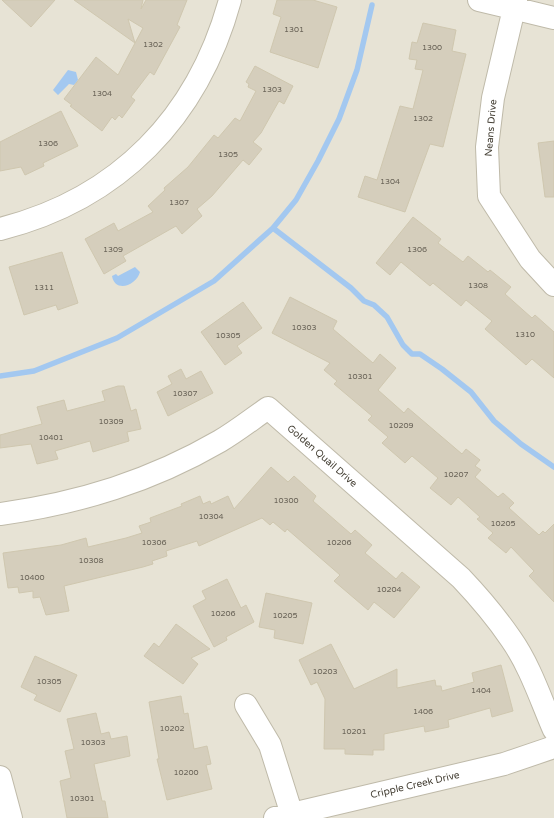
<svg xmlns="http://www.w3.org/2000/svg" width="554" height="818" font-family="'Varela Round',sans-serif">
<rect width="100%" height="100%" fill="#f3f1e7"/>
<!-- residential -->
<path fill="#e7e3d5" d="M 0,0 L 554,0 L 554,818 L 0,818 Z"/>
<!-- water -->
<path fill="#a3c8f0" d="M 68,70 L 76,72 L 78,80 L 74,85 L 69,84 L 58,95 L 53,90 Z
M 135,267 L 140,272 C 136,286 115,293 112,276 L 116,274 L 118,276 Z"/>
<g fill="none" stroke-linecap="round" stroke-linejoin="round">
<!-- stream -->
<path stroke="#a3c8f0" stroke-width="5.5" d="M 273,228 L 351,288 L 364,301 L 374,305 L 387,317 L 403,345 L 412,354 L 420,354 L 442,369 L 471,392 L 494,421 L 521,444 L 554,467
M 0,376 L 34,371 L 117,338 L 214,281 L 273,228 L 296,200 L 318,161 L 339,119 L 357,70 L 372,5"/>
</g>
<!-- building -->
<path fill="#d5cebc" stroke="#cfc7af" d="M 2,0 L 55,0 L 31,27 Z
M 74,0 L 143,0 L 141,9 L 146,0 L 187,0 L 177,25 L 180,27 L 154,75 L 150,72 L 131,97 L 135,100 L 122,118 L 119,115 L 115,120 L 112,117 L 102,131 L 70,106 L 72,105 L 64,99 L 96,57 L 118,75 L 143,28 L 128,19 L 135,43 Z
M 277,0 L 313,0 L 337,7 L 318,68 L 270,52 L 281,17 L 273,14 Z
M 423,23 L 456,30 L 452,51 L 466,54 L 443,147 L 430,144 L 405,212 L 358,197 L 365,176 L 377,180 L 400,106 L 413,109 L 423,70 L 415,69 L 417,60 L 409,59 L 412,42 L 417,43 Z
M 255,66 L 293,86 L 284,104 L 279,101 L 261,133 L 253,142 L 262,149 L 249,165 L 243,160 L 212,196 L 197,209 L 202,216 L 182,234 L 176,226 L 123,256 L 126,261 L 104,274 L 85,239 L 114,223 L 118,231 L 153,212 L 148,206 L 165,190 L 164,188 L 188,167 L 214,135 L 218,138 L 235,118 L 240,121 L 256,91 L 248,87 L 249,84 L 246,82 Z
M 61,111 L 78,146 L 43,163 L 44,166 L 25,175 L 21,167 L 0,171 L 0,142 Z
M 554,141 L 554,197 L 545,197 L 538,143 Z
M 413,217 L 441,239 L 438,243 L 463,262 L 468,256 L 488,272 L 490,270 L 511,287 L 505,294 L 532,318 L 535,315 L 554,332 L 554,378 L 532,359 L 526,365 L 485,329 L 492,321 L 466,300 L 461,306 L 433,283 L 430,286 L 401,262 L 390,275 L 376,263 Z
M 62,252 L 78,303 L 58,310 L 56,305 L 24,315 L 9,267 Z
M 290,297 L 337,321 L 333,329 L 373,363 L 380,354 L 396,368 L 378,390 L 404,413 L 408,408 L 462,454 L 466,449 L 480,460 L 475,466 L 481,470 L 475,477 L 498,497 L 503,493 L 514,503 L 509,508 L 539,535 L 543,531 L 545,533 L 554,524 L 554,602 L 529,576 L 534,571 L 511,547 L 506,553 L 488,538 L 493,533 L 477,519 L 480,517 L 458,497 L 451,505 L 430,488 L 438,478 L 412,456 L 405,463 L 382,443 L 388,437 L 368,420 L 372,416 L 334,384 L 337,381 L 324,370 L 330,363 L 272,333 Z
M 243,302 L 262,328 L 237,346 L 242,353 L 225,365 L 201,332 Z
M 181,369 L 186,379 L 201,371 L 213,393 L 168,416 L 157,392 L 172,384 L 168,376 Z
M 118,386 L 124,386 L 131,411 L 136,409 L 141,429 L 127,432 L 129,441 L 93,452 L 90,441 L 55,451 L 58,459 L 37,464 L 31,444 L 0,448 L 0,435 L 42,424 L 37,407 L 64,400 L 67,411 L 105,401 L 102,391 Z
M 271,467 L 288,482 L 294,476 L 316,496 L 313,501 L 351,534 L 355,530 L 372,545 L 365,553 L 396,579 L 402,572 L 420,587 L 394,618 L 374,602 L 368,610 L 334,581 L 340,575 L 287,529 L 285,532 L 273,522 L 270,525 L 262,518 L 199,546 L 197,541 L 166,551 L 167,556 L 152,561 L 153,564 L 143,567 L 64,586 L 69,611 L 46,615 L 40,597 L 33,598 L 33,591 L 19,593 L 18,587 L 8,588 L 3,553 L 61,545 L 86,538 L 88,547 L 126,538 L 142,533 L 139,526 L 151,522 L 150,518 L 182,506 L 181,504 L 200,496 L 203,504 L 210,501 L 211,504 L 228,496 L 234,509 Z
M 227,579 L 241,608 L 246,605 L 254,622 L 226,637 L 227,640 L 214,647 L 193,606 L 206,599 L 202,591 Z
M 266,593 L 312,603 L 303,644 L 274,638 L 275,630 L 259,627 Z
M 176,624 L 210,649 L 191,658 L 198,664 L 183,684 L 144,656 L 154,643 L 159,647 Z
M 331,644 L 354,689 L 397,669 L 397,688 L 435,680 L 436,686 L 441,686 L 442,691 L 474,682 L 472,673 L 501,665 L 513,711 L 492,717 L 490,708 L 448,720 L 449,727 L 425,732 L 424,726 L 384,734 L 384,750 L 373,750 L 373,755 L 345,754 L 345,749 L 324,749 L 325,699 L 317,682 L 311,685 L 299,660 Z
M 35,656 L 77,675 L 60,712 L 34,700 L 37,695 L 21,687 Z
M 181,696 L 184,714 L 188,713 L 194,749 L 207,746 L 211,764 L 206,765 L 212,789 L 167,800 L 157,759 L 159,759 L 149,702 Z
M 96,713 L 101,734 L 109,732 L 111,739 L 127,736 L 130,756 L 94,764 L 102,801 L 105,801 L 108,818 L 67,818 L 60,781 L 71,778 L 65,751 L 74,749 L 67,719 Z"/>
<g fill="none" stroke-linecap="round" stroke-linejoin="round">
<defs>
<path id="minor" d="M 479,0 L 554,18
M 516,0 L 493,98 L 487,147 L 489,196 L 530,259 L 554,285
M 0,229 C 119,199 198,117 230,0
M 0,514 C 80,503 151,481 220,441 C 237,431 252,419 268,408 L 461,578 C 479,597 496,617 511,639 C 530,666 541,700 554,730
M 246,705 L 270,745 L 293,818
M 0,777 L 11,818
M 275,818 L 504,764 L 554,747"/>
</defs>
<!-- minor casing -->
<use href="#minor" stroke="#bfbaa9" stroke-width="24"/>
<!-- minor -->
<use href="#minor" stroke="#fff" stroke-width="22"/>
</g>
<g text-anchor="middle" dominant-baseline="central" stroke-width="4" stroke-linejoin="round" paint-order="stroke">
<!-- number labels -->
<g font-size="8" fill="#6a6458">
<text x="294" y="29">1301</text>
<text x="153" y="44">1302</text>
<text x="432" y="47">1300</text>
<text x="272" y="89">1303</text>
<text x="102" y="93">1304</text>
<text x="423" y="118">1302</text>
<text x="48" y="143">1306</text>
<text x="228" y="154">1305</text>
<text x="390" y="181">1304</text>
<text x="179" y="202">1307</text>
<text x="113" y="249">1309</text>
<text x="417" y="249">1306</text>
<text x="478" y="285">1308</text>
<text x="44" y="287">1311</text>
<text x="304" y="327">10303</text>
<text x="525" y="334">1310</text>
<text x="228" y="335">10305</text>
<text x="360" y="376">10301</text>
<text x="185" y="393">10307</text>
<text x="111" y="421">10309</text>
<text x="401" y="425">10209</text>
<text x="51" y="437">10401</text>
<text x="456" y="474">10207</text>
<text x="286" y="500">10300</text>
<text x="211" y="516">10304</text>
<text x="503" y="523">10205</text>
<text x="154" y="542">10306</text>
<text x="339" y="542">10206</text>
<text x="91" y="560">10308</text>
<text x="32" y="577">10400</text>
<text x="389" y="589">10204</text>
<text x="223" y="613">10206</text>
<text x="285" y="615">10205</text>
<text x="325" y="671">10203</text>
<text x="49" y="681">10305</text>
<text x="481" y="690">1404</text>
<text x="423" y="711">1406</text>
<text x="172" y="728">10202</text>
<text x="354" y="731">10201</text>
<text x="93" y="742">10303</text>
<text x="186" y="772">10200</text>
<text x="82" y="798">10301</text>
</g>
<!-- street labels -->
<g font-size="10" fill="#464136" stroke="#fff">
<text transform="translate(491 128) rotate(-85)">Neans Drive</text>
<text transform="translate(322 456) rotate(41)">Golden Quail Drive</text>
<text transform="translate(415 785) rotate(-13)">Cripple Creek Drive</text>
</g>
</g>
</svg>
